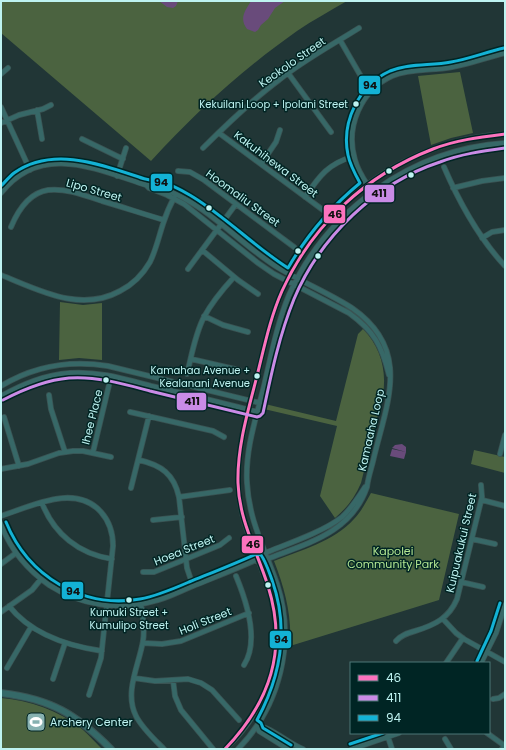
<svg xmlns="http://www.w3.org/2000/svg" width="506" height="750" font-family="Poppins,sans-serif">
<rect width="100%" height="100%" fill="#213636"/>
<!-- green -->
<path fill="#4b6340" d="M 1,1 L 347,1 C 330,11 313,20 297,31 C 243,69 195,113 151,161 L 1,33 Z
M 460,72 L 473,133 L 451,138 L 431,145 L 418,76 Z
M 60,302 L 83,305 L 102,303 L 102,360 L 79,358 L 59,360 Z
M 363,329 C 380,346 387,370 383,394 L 361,483 C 355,497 347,508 335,518 L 320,496 L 337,426 L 264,409 L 265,404 L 336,421 L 358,334 Z
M 474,450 L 505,457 L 505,473 L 471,464 Z
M 371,493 L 459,514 L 439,600 L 290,646 C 292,616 285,589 274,561 C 301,550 333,542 354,519 C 361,512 366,502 371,493 Z
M 1,698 C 30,700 59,711 82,729 C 89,735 95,742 102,749 L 1,749 Z"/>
<!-- water -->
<path fill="#694b7b" d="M 159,1 L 178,1 L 176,6 L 173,8 L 167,7 Z
M 251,1 L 285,1 L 275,8 L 268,19 L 261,25 L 258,30 L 255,32 L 247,29 C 239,18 245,11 251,1 Z
M 402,444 L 406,447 L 406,452 L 392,448 L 395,445 Z
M 392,449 L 406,452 L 404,459 L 390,456 Z"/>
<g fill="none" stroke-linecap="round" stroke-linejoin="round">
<defs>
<path id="minor" d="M 340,40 L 370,92
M 288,73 L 331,132
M 1,74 L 8,68
M 1,107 L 30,170
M 37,110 L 42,139
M 1,123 L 19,115 L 43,109 L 51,105
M 219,133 L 323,210
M 82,139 L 123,159
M 203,148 C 227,124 252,100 279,80 C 304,60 332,45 359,28
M 261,164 L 276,142 L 280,130
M 444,167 C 460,204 478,237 505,266
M 178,171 L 190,172 L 204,180 L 294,247
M 117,176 L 126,148
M 146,185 L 149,188 L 167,195 L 184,204 L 258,263 L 274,274 L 349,313 C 374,331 382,346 389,375
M 453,188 L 482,181 L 505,178
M 372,192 C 365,181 358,172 355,160 C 345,127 361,90 392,76 C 411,68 432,71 452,67 C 470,64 487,57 505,53
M 1,193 C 41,142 96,169 146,185 C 153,185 160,188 166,190 C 208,206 237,241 274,265 C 299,281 327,292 352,308 C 411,349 388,400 374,457 C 372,467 368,477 367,487 C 351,533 308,543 267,559 L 258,559
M 305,197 C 320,175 328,164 354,156
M 11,227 C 32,177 60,187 102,201 C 123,207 143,214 164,220
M 482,238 L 492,232 L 505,230
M 202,250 L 238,280 L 258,294
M 188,269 L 236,204
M 1,275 C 39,290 80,313 120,291 C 132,285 143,274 150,262 C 156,250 159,236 163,224 C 166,214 170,205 175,196
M 204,316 L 223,325 L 248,332
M 191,359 L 239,370
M 187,374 C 192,354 195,334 204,317 C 212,302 223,289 234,277
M 1,386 C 34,366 71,360 108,366 L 260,403
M 49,395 L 51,409 L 65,452
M 1,396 C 23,384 44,375 70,373 C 98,371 124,379 151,386 C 186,394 222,403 258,412
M 130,412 L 213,431 L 224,437
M 4,417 L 19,466
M 93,452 L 109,385
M 500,454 L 505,435
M 139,460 C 161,465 174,474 179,497 L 187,568 L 193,586
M 1,469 L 28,464 L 59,453 L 73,451 L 83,451 L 111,457
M 131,488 L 149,416
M 179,497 L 230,490
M 482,500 L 505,506
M 42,503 C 54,534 79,554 112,559
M 1,516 C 32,506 75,483 101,512 C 110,522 113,534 113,546 L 101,658 L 89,695
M 153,520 L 182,517
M 1,524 C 10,549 28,570 49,585 C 80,605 119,611 154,601 C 168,598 180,591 193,586 C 215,577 236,569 258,559 L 265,553 C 287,544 323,532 342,517 C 351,509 358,498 365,487
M 472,539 L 495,544
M 1,564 L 16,553
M 143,572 L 154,572 L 186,559 L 220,545 L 229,538
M 236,576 C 246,600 260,640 244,665
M 461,582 L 483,587
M 141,604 C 143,616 145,629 143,641 C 139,665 124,692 136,716 C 142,728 154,739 164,749
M 9,606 C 31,634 68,646 102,651
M 1,612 L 32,590 L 41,579
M 443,619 L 456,633 L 464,639 L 505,662
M 396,641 C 401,635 408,633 415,631 C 435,625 449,618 457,599 L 482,497 L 481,485
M 143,643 L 162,644 L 181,641 L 249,613
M 446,663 L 463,638
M 481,663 L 496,633 L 505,605
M 7,668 L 31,627
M 134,678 L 155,681 L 188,679 L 201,683 L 212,690 L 239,720
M 53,679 L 65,643
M 173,680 L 175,696 L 181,710 L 213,749
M 493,699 L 499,698 L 505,694
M 257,726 C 270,726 289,744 303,749
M 257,726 L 259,731 L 288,749
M 487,733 L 505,746
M 388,737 L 392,749
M 445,739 L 451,749
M 225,749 C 270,708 288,645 268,586 C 256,551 239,521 238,483 C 237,449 247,417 255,384 C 263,353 269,321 282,291 C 320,203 408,140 505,134
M 238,749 C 280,706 296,642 277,584 C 265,549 249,521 247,483 C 245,450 256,418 264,386 C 271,356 277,324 289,295 C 327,210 412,149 505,143
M 352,749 L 399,733"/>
<path id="major" d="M 1,693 C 51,699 76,714 111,749
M 503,749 L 505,747"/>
</defs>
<!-- minor casing -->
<use href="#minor" stroke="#3a5353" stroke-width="6"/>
<!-- major casing -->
<use href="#major" stroke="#3a5353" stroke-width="8"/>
<!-- minor -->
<use href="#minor" stroke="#376867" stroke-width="4.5"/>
<!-- major -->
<use href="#major" stroke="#356968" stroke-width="6"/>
<defs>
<path id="bus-1" d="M 225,749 C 270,702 288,650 268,586 C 257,551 239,520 238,483 C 237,447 248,411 257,376 C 264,348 270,318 282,291 C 312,225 366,175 433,149 C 456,140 481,137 505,134"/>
<path id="bus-2" d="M 3,400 C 24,389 46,380 69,378 C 97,376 124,384 150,391 C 186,400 221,408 257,417 L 260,416 L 263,413 C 271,375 279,336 294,299 C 320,237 376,183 440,162 C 461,154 483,151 505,148"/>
<path id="bus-3" d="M 1,186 C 5,182 9,177 14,173 C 52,146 100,164 139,177 C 146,180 153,180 160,182 C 172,184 183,191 193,197 C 227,218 255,247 288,268 C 307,235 331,207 360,183 C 355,174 350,165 348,155 C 341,122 359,85 390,71 C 409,63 431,66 451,62 C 469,59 486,52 504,48
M 6,522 C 28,576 82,609 140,599 C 157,596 173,589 189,582 C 211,573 234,564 256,554 L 261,555 C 266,562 269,572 272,580 C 289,628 281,676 257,720 L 261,723 L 263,728 L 291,745
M 477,661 L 491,631 L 500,603
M 350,744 L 383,733"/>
</defs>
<!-- bus-1 casing -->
<use href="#bus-1" stroke="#002524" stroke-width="6"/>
<!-- bus-2 casing -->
<use href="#bus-2" stroke="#002524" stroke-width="6"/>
<!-- bus-3 casing -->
<use href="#bus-3" stroke="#002524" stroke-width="6"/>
<!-- bus-1 -->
<use href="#bus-1" stroke="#fc73be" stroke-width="3"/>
<!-- bus-2 -->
<use href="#bus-2" stroke="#ca8be6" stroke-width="3"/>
<!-- bus-3 -->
<use href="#bus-3" stroke="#13b2d5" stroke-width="3"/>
</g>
<!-- icons -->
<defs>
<symbol id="stadium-square" viewBox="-11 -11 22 22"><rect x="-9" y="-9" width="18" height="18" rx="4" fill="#87b1b0" stroke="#002524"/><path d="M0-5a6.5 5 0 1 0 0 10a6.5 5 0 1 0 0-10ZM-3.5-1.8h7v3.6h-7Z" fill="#fff"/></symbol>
</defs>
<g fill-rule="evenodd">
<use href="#stadium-square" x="25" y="711" width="22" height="22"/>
</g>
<!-- markers -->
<g fill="#bef3f1" stroke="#002524" stroke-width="1.5">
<circle cx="356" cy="104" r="3.5"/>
<circle cx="389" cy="171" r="3.5"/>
<circle cx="411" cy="175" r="3.5"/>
<circle cx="209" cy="208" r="3.5"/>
<circle cx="298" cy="251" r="3.5"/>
<circle cx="318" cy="256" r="3.5"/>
<circle cx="257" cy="376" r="3.5"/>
<circle cx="106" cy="380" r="3.5"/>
<circle cx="268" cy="585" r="3.5"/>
<circle cx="129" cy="600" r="3.5"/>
</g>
<g text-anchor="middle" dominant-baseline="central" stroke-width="3" stroke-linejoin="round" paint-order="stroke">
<!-- bus labels -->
<g font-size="10" fill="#bef3f1" stroke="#002524" text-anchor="end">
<text x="348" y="104">Kekuilani Loop + Ipolani Street</text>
<text x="250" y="370">Kamahaa Avenue +<tspan x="250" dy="13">Kealanani Avenue</tspan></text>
<text x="129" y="612" text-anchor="middle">Kumuki Street +<tspan x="129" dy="13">Kumulipo Street</tspan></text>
</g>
<!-- street labels -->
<g font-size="11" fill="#bef3f1" stroke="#002524">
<text transform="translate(292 62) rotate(-35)">Keokolo Street</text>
<text transform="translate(276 164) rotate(37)">Kakuhihewa Street</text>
<text transform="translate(94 190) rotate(16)">Lipo Street</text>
<text transform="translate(243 198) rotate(36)">Hoomaliu Street</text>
<text transform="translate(92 417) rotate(-76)">Ihee Place</text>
<text transform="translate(371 430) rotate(-77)">Kamaaha Loop</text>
<text transform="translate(461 543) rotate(-77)">Kuipuakukui Street</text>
<text transform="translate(184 550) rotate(-22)">Hoea Street</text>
<text transform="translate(205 621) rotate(-22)">Holi Street</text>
</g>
<!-- park labels -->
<g font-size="11" fill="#b3e692" stroke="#002524">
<text x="393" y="551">Kapolei<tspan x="393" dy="13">Community Park</tspan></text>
</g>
<!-- poi labels -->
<g font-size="11" fill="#bef3f1" stroke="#002524" text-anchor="start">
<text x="50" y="722">Archery Center</text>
</g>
</g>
<g stroke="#002524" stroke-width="1.5">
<rect x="358" y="75" width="23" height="20" rx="4" fill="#13b2d5"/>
<rect x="150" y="173" width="23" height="19" rx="4" fill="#13b2d5"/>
<rect x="364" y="184" width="31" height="19" rx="4" fill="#ca8be6"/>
<rect x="323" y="204" width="23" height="20" rx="4" fill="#fc73be"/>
<rect x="176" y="392" width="31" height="19" rx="4" fill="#ca8be6"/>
<rect x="241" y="535" width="23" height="19" rx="4" fill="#fc73be"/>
<rect x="61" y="581" width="23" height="19" rx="4" fill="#13b2d5"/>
<rect x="269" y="630" width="23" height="19" rx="4" fill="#13b2d5"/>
</g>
<g font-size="11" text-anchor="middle" font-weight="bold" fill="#111">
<text x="370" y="89">94</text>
<text x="161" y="186">94</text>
<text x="379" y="197">411</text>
<text x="335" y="218">46</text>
<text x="192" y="405">411</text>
<text x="253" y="548">46</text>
<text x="73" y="595">94</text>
<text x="281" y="643">94</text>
</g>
<!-- border -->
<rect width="506" height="750" fill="none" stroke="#bef3f1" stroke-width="4"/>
<!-- legend -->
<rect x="350" y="662" width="140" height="72" fill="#002524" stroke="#4c7776"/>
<rect x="358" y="675" width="20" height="6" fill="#fc73be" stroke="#4c7776"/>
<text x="386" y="682" font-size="12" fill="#bef3f1">46</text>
<rect x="358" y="695" width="20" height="6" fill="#ca8be6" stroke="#4c7776"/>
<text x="386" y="702" font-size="12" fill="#bef3f1">411</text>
<rect x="358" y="715" width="20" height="6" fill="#13b2d5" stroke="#4c7776"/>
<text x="386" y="722" font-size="12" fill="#bef3f1">94</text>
</svg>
